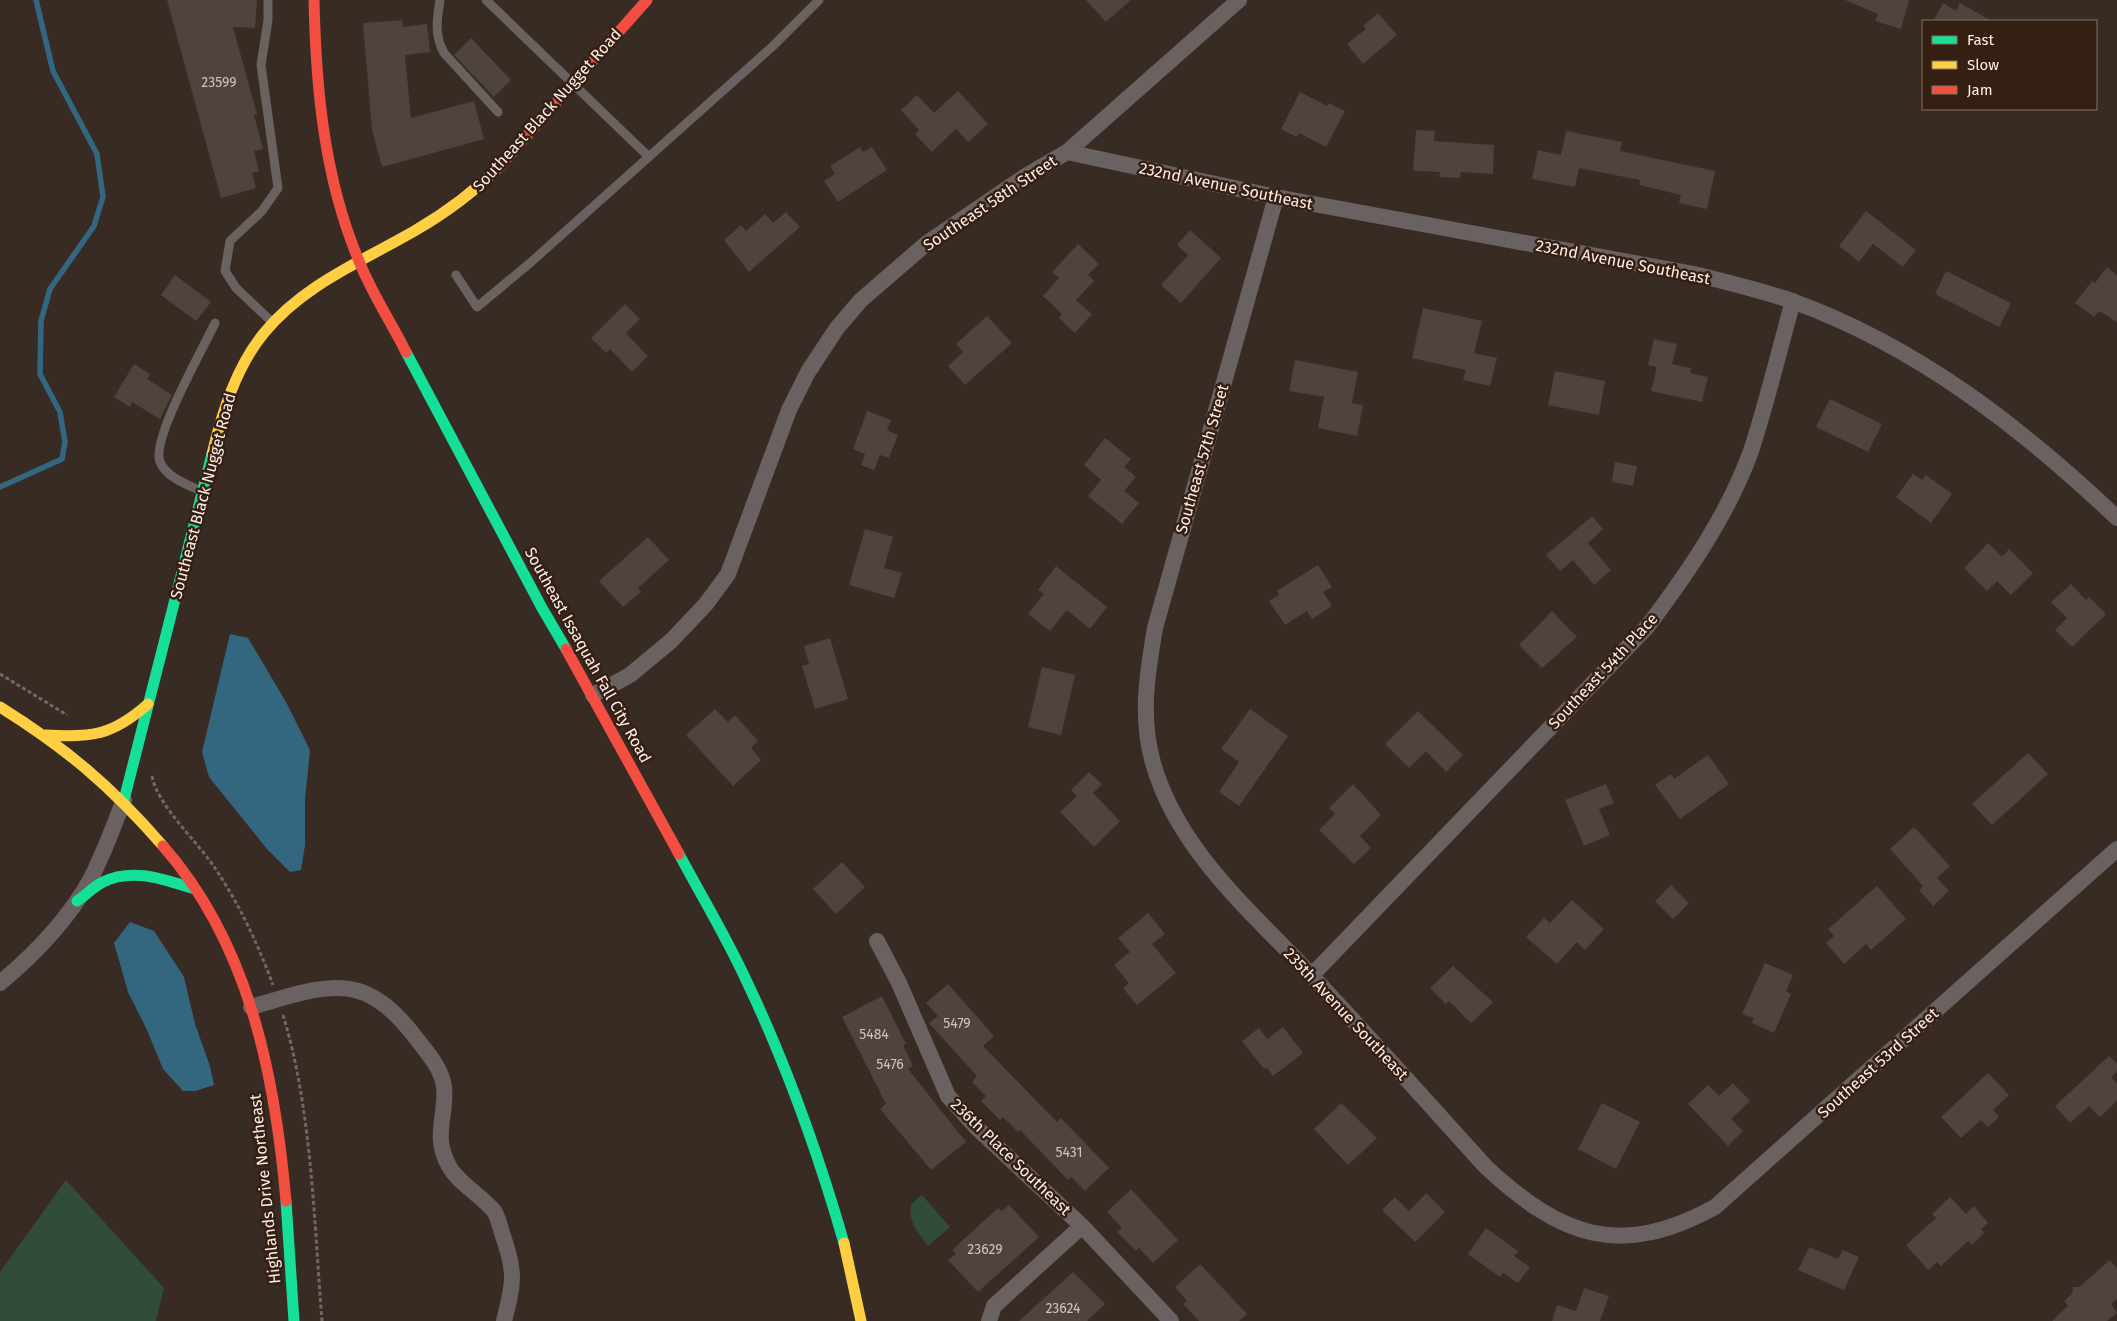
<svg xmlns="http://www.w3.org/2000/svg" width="2117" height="1321" font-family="'Fira Sans',sans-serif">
<rect width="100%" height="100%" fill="#382b24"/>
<!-- green -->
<path fill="#314c3b" d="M 66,1180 L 164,1288 L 156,1321 L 0,1321 L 0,1272 Z
M 922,1195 L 950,1227 L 928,1246 C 918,1232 908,1223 911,1204 Z"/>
<!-- water -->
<path fill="#33677f" d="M 230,634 L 248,638 L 286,702 L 310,750 L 305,799 L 305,845 L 301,870 L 290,872 L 267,849 L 209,777 L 202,752 Z
M 130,922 L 154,931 L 184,977 L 195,1024 L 210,1066 L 214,1085 L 195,1091 L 183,1091 L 163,1069 L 147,1030 L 128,992 L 114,943 Z"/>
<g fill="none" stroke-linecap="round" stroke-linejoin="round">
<!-- stream -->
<path stroke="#33677f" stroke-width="5.5" d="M 0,487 L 62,459 L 65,442 L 60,412 L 40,374 L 41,321 L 50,289 L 94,226 L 103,197 L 97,154 L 53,71 L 36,0"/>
</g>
<!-- building -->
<path fill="#4e433d" d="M 167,0 L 257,0 L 255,28 L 233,27 L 257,114 L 254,115 L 263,149 L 254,151 L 259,171 L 252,173 L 256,188 L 221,198 Z
M 1086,0 L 1131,0 L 1106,22 Z
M 1845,0 L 1909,0 L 1901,29 L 1875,21 L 1878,14 Z
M 1943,3 L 1956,11 L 1960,3 L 1992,21 L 1933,21 Z
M 1378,13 L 1397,35 L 1363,64 L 1347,44 L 1366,29 L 1363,26 Z
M 402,20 L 403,27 L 427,24 L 430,52 L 405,55 L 411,118 L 474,101 L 484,139 L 382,167 L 372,130 L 363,23 Z
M 471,38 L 511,80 L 494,97 L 454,55 Z
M 958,91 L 988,124 L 968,142 L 956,129 L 932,152 L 915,134 L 919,130 L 901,110 L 917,95 L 934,113 Z
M 1300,92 L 1327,106 L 1329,103 L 1345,111 L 1326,147 L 1299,133 L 1297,137 L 1281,129 Z
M 1416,130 L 1435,131 L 1434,141 L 1494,145 L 1493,174 L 1461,172 L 1460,178 L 1439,177 L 1440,172 L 1413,171 Z
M 1566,131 L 1622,142 L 1620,151 L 1715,171 L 1707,209 L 1679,203 L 1681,195 L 1639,185 L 1640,180 L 1579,168 L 1575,187 L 1532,179 L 1538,150 L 1561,155 Z
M 860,147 L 863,152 L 872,147 L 887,170 L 838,202 L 824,181 L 835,174 L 830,166 Z
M 1866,211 L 1916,250 L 1903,267 L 1873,244 L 1859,262 L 1839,246 Z
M 786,212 L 800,227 L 749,272 L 724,240 L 741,225 L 746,231 L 765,214 L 773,223 Z
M 1190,230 L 1221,258 L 1181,303 L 1161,285 L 1188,255 L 1177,245 Z
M 1078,244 L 1099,264 L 1088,275 L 1094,281 L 1076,300 L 1092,314 L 1075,333 L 1059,318 L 1062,314 L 1043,296 L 1059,278 L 1052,272 Z
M 2107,267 L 2117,275 L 2117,322 L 2099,311 L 2094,317 L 2075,303 L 2092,281 L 2095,283 Z
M 1946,271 L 2011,303 L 1999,327 L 1935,294 Z
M 175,275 L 211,302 L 196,321 L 161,295 Z
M 625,304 L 640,319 L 626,333 L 648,356 L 632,372 L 610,349 L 606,353 L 591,338 Z
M 1423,308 L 1482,321 L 1474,353 L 1497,358 L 1490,386 L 1463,380 L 1466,370 L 1412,358 Z
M 987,316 L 1012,343 L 965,385 L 948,366 L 963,352 L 956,344 Z
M 1654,339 L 1677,344 L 1672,364 L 1691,368 L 1690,373 L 1708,377 L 1702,402 L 1651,391 L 1657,367 L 1648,365 Z
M 1295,360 L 1358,372 L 1352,403 L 1363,405 L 1357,436 L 1318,428 L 1324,397 L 1289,391 Z
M 134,364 L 150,374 L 147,379 L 172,395 L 160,419 L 132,402 L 130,407 L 114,397 Z
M 1555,371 L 1605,381 L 1599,415 L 1548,405 Z
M 1830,399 L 1882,424 L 1868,452 L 1816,427 Z
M 867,411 L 891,420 L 887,430 L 898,435 L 889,458 L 880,455 L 874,470 L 861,465 L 865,454 L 853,449 Z
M 1105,438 L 1131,459 L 1124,467 L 1136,477 L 1124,491 L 1139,503 L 1122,524 L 1088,496 L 1101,480 L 1084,465 Z
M 1615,462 L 1637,466 L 1633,486 L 1612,482 Z
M 1913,474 L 1922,480 L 1926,475 L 1952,494 L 1931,523 L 1896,497 Z
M 1592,516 L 1603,529 L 1588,543 L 1611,570 L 1594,585 L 1573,560 L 1560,571 L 1546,555 Z
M 865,529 L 893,537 L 884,568 L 902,573 L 894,598 L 849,585 Z
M 648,537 L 669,560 L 638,588 L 641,592 L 623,607 L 599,581 Z
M 1988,543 L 2002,557 L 2009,549 L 2033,573 L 2011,595 L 1997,581 L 1987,591 L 1964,568 Z
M 1318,565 L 1332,587 L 1323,592 L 1332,606 L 1312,619 L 1307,611 L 1285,625 L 1269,601 L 1279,595 L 1277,591 Z
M 1056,566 L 1107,607 L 1090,629 L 1067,610 L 1050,631 L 1028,614 L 1044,594 L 1038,590 Z
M 2071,584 L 2086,600 L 2089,597 L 2106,614 L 2072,647 L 2055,630 L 2067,618 L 2051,602 Z
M 1552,611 L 1577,637 L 1542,668 L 1519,645 Z
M 830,638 L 848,699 L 815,709 L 802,666 L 809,664 L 804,646 Z
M 1042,667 L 1075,675 L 1061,735 L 1028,727 Z
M 715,709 L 728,722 L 735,715 L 758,741 L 751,748 L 761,760 L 733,786 L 686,735 Z
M 1250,709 L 1288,736 L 1239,806 L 1219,792 L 1239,762 L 1221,749 Z
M 1418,711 L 1463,755 L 1446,772 L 1426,751 L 1409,768 L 1385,744 Z
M 2028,753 L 2048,774 L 1992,825 L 1972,804 Z
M 1708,755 L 1729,784 L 1680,819 L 1655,785 L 1671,774 L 1674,779 Z
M 1089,772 L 1102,784 L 1093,793 L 1120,821 L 1094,847 L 1060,812 L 1077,796 L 1071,790 Z
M 1353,784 L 1381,815 L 1360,836 L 1371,848 L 1354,864 L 1319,830 L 1335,814 L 1329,808 Z
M 1606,784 L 1614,803 L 1599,809 L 1610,835 L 1584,846 L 1565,800 Z
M 1914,827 L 1950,866 L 1937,878 L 1949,891 L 1933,906 L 1919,890 L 1923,886 L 1890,849 Z
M 842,862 L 865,887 L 836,914 L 813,889 Z
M 1671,885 L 1689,903 L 1673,919 L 1655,901 Z
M 1877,886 L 1906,919 L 1871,950 L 1866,944 L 1844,964 L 1826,943 L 1834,936 L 1828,929 Z
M 1572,900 L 1604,929 L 1585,950 L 1577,942 L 1557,964 L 1526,937 L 1544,918 L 1550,923 Z
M 1148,913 L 1165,934 L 1152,944 L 1176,973 L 1137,1005 L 1123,988 L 1129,983 L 1114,965 L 1130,952 L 1118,938 Z
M 1765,963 L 1793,975 L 1786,991 L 1791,994 L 1774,1033 L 1752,1023 L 1754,1018 L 1742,1014 Z
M 1453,966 L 1493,1002 L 1471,1023 L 1449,1001 L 1446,1004 L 1430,988 Z
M 948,984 L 994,1036 L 983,1046 L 1057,1122 L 1061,1118 L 1109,1168 L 1085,1191 L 1071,1177 L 1068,1180 L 1020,1130 L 1018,1132 L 1003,1117 L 1000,1120 L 981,1101 L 986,1096 L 972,1082 L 977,1076 L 929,1023 L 938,1016 L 926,1003 Z
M 882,996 L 906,1044 L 903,1045 L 913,1066 L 908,1069 L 966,1142 L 931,1170 L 880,1109 L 886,1104 L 842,1017 Z
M 1283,1027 L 1303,1053 L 1273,1076 L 1267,1068 L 1264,1069 L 1242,1041 L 1259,1028 L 1267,1039 Z
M 2109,1056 L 2117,1064 L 2117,1071 L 2111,1077 L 2117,1083 L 2117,1101 L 2100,1117 L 2089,1106 L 2070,1123 L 2055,1106 Z
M 1988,1073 L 2009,1095 L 1993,1110 L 1999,1117 L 1988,1127 L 1981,1120 L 1961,1138 L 1941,1117 Z
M 1733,1083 L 1750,1101 L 1731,1119 L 1743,1131 L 1728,1146 L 1688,1104 L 1708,1085 L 1719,1096 Z
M 1341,1103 L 1377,1138 L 1348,1165 L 1314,1129 Z
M 1602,1103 L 1640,1122 L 1616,1169 L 1578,1149 Z
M 1131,1189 L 1178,1240 L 1153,1263 L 1139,1248 L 1136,1251 L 1117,1232 L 1122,1228 L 1107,1212 Z
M 1426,1193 L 1445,1212 L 1415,1242 L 1382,1210 L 1395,1197 L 1409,1211 Z
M 1950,1197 L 1966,1214 L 1974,1206 L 1988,1223 L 1981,1229 L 1984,1233 L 1972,1245 L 1968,1241 L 1941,1266 L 1937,1262 L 1928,1270 L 1906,1245 L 1936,1218 L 1932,1214 Z
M 1009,1205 L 1039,1237 L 978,1292 L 948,1260 L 956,1254 L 952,1250 L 998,1208 L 1002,1211 Z
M 1486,1228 L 1518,1251 L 1514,1256 L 1530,1267 L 1518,1283 L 1503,1273 L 1500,1277 L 1468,1254 Z
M 1809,1247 L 1838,1259 L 1843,1250 L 1859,1257 L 1844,1290 L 1798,1270 Z
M 2110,1260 L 2117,1268 L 2117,1299 L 2111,1304 L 2117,1313 L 2107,1321 L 2052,1321 L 2068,1306 L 2064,1301 L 2072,1294 L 2073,1287 L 2079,1287 Z
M 1200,1264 L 1247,1314 L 1239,1321 L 1199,1321 L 1183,1304 L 1187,1301 L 1175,1287 Z
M 1073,1272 L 1105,1304 L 1087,1321 L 1019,1321 Z
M 1584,1288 L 1609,1296 L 1600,1321 L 1552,1321 L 1557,1305 L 1576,1311 Z"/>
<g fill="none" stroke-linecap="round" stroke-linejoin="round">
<!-- path -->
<path stroke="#706865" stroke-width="3" stroke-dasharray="4 2.5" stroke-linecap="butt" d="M 0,674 L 67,715
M 152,776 C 157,805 197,841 215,868 C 239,904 258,944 273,985
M 283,1015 C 312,1109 314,1223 322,1321"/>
<!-- lane -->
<path stroke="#696260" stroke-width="9" d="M 268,0 L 268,20 L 261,65 L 278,188 L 262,211 L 230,241 L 225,271 L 236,288 L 273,323
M 440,0 C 437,19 434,35 444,53 L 498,112
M 486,0 L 649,157
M 456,275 L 477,307 L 530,263 L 773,46 L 819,0
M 201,491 C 188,485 166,477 160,462 C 151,439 203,349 215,323"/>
<!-- street -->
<path stroke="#696260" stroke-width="16" d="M 1067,152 L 1276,197 L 1694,274 C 1727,282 1760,290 1792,301 C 1917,346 2022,428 2117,518
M 1276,197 L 1155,628 C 1147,675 1140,717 1153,763 C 1178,851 1252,912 1312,976 C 1371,1039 1428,1103 1486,1167 C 1561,1237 1620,1259 1715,1207 L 2117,849
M 593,695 L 630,675 L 671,641 L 706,604 L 728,574 L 789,410 L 808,372 L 837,328 L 861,300 L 927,243 L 1024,177 L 1067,152 L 1239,0
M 877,941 L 899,983 L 948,1096 L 978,1129 L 1082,1226 L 1171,1321
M 1312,975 L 1647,627 C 1687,574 1728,515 1751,451 C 1767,402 1779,351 1793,301
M 0,983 C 35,954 66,922 89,882 C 103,856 113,827 124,800
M 251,1007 C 326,986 362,967 416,1038 C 427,1052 442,1069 444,1087 C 447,1116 432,1136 449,1166 C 457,1182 482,1196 494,1211 C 498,1217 500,1226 502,1233 C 516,1272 514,1282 504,1321
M 989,1321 L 994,1306 L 1082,1226"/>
<!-- fast -->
<path stroke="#16e098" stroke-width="11" d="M 406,352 L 542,608 L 566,649
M 124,800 L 212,454
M 679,854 C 702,897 727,938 747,982 C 787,1066 818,1153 844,1243
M 77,901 C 86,895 93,887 103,882 C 133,867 165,880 195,889
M 286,1201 L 294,1321"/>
<!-- slow -->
<path stroke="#ffcf43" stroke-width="11" d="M 212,454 C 222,413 236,367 264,333 C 304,284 363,261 416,230 C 447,212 475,191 500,166
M 0,707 C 67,749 111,786 163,846
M 46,735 C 92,738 113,735 148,704
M 844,1243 L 861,1321"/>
<!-- jam -->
<path stroke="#f24e42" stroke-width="11" d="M 314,0 C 316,89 324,178 359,261 C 371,292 391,322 406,352
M 500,166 L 647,0
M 566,649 L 679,854
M 163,846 C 249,944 275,1075 286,1201"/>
</g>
<g text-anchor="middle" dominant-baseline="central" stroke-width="5" stroke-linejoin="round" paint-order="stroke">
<!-- number labels -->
<g font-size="14" fill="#d1c3bc">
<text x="219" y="82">23599</text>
<text x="957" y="1023">5479</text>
<text x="874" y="1034">5484</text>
<text x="890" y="1064">5476</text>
<text x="1069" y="1152">5431</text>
<text x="985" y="1249">23629</text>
<text x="1063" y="1308">23624</text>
</g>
<!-- street labels -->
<g font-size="16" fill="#fdeee6" stroke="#351f13">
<text transform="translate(547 110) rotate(-48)">Southeast Black Nugget Road</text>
<text transform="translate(1226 186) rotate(12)">232nd Avenue Southeast</text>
<text transform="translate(990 203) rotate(-34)">Southeast 58th Street</text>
<text transform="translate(1623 262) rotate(11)">232nd Avenue Southeast</text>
<text transform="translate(1202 459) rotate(-74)">Southeast 57th Street</text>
<text transform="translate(203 496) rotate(-75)">Southeast Black Nugget Road</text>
<text transform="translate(588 655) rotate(61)">Southeast Issaquah Fall City Road</text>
<text transform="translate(1603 671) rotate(-47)">Southeast 54th Place</text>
<text transform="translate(1346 1014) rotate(47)">235th Avenue Southeast</text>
<text transform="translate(1878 1063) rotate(-42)">Southeast 53rd Street</text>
<text transform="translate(1011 1157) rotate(44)">236th Place Southeast</text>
<text transform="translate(265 1189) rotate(-96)">Highlands Drive Northeast</text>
</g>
</g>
<!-- legend -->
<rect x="1922" y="20" width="175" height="90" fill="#351f13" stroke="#857267"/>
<rect x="1932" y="36" width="25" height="8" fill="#16e098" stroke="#857267"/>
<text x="1967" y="45" font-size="15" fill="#fdeee6">Fast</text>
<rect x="1932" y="61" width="25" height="8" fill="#ffcf43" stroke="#857267"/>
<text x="1967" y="70" font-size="15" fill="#fdeee6">Slow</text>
<rect x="1932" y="86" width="25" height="8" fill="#f24e42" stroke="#857267"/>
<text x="1967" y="95" font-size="15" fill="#fdeee6">Jam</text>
</svg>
